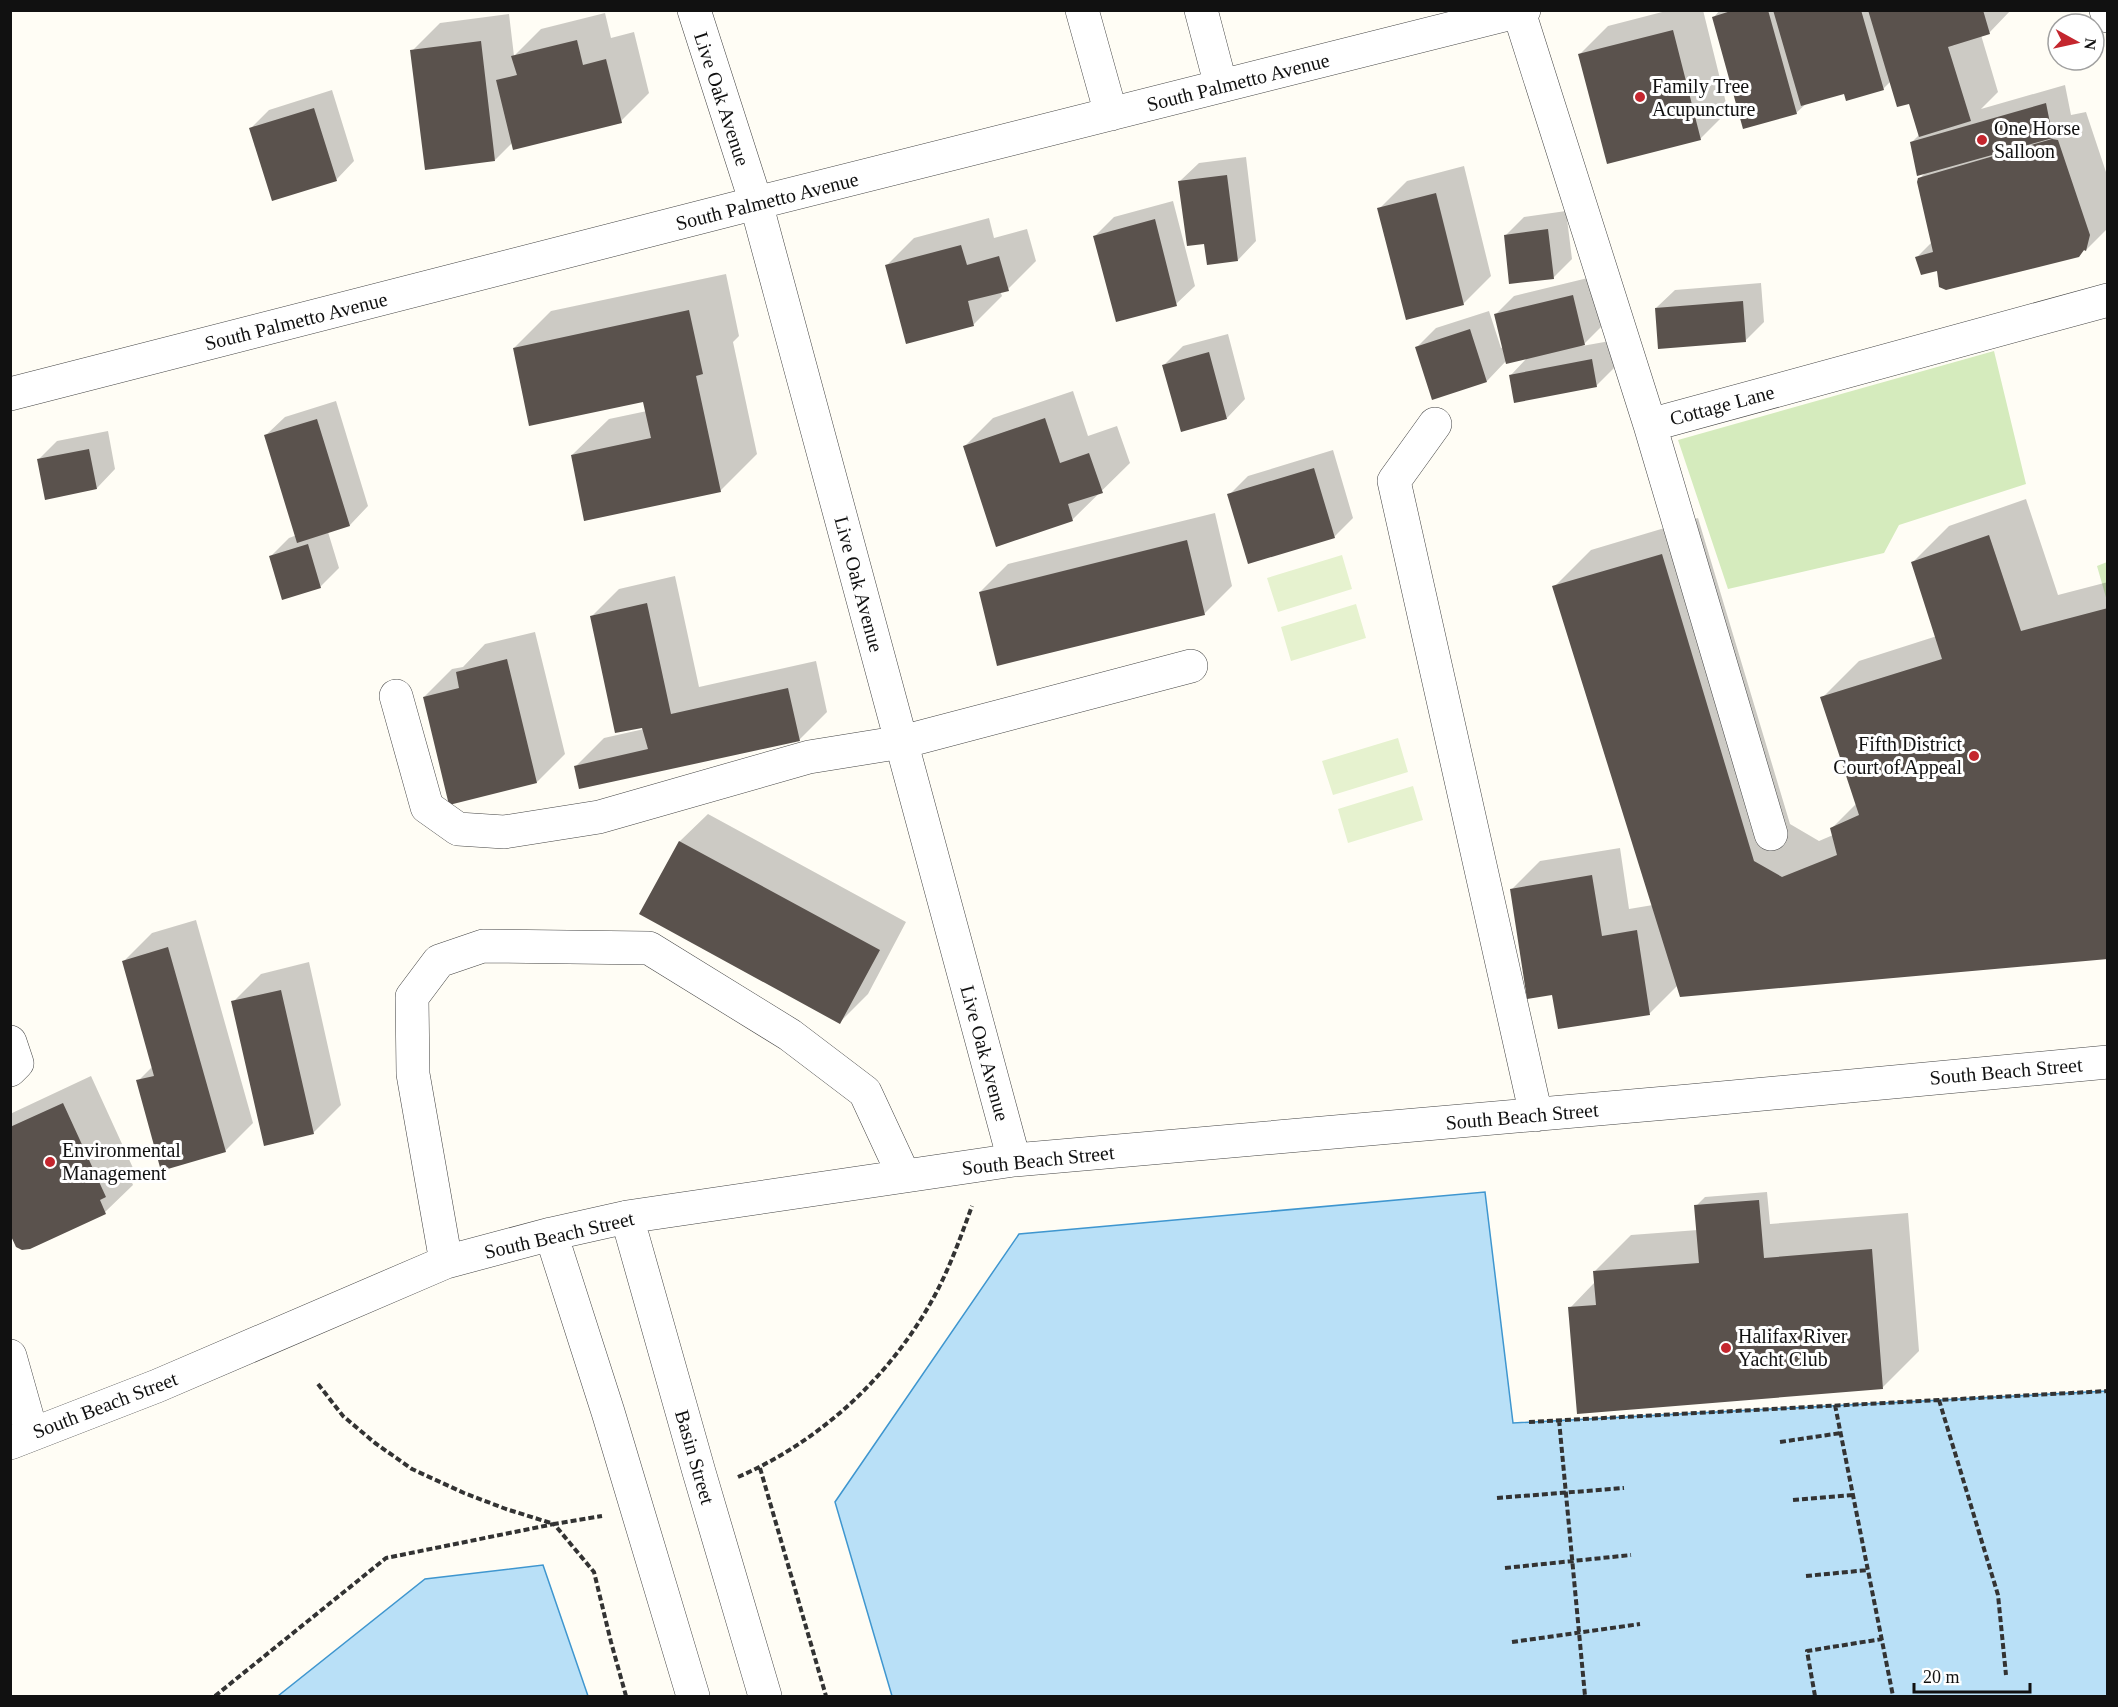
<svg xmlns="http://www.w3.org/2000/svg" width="2118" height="1707" font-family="Georgia,serif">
<rect width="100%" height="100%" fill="#fffdf5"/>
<!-- green -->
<path fill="#d5ebbd" d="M 1994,351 L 2026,484 L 1899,525 L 1884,553 L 1728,589 L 1678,440 Z
M 2107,562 L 2108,562 L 2107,601 L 2097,566 Z"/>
<!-- pitch -->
<path fill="#e6f2cf" d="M 1342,555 L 1352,589 L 1278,612 L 1267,578 Z
M 1356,604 L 1366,638 L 1291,661 L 1281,627 Z
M 1398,738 L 1408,772 L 1333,795 L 1322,761 Z
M 1413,786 L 1423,820 L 1348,843 L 1338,809 Z"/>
<!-- water -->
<path fill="#b9e0f7" stroke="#3f96cf" stroke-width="1.5" d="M 1485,1192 L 1513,1423 L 2107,1391 L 2107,1696 L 892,1696 L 835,1502 L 1019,1234 Z
M 543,1565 L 588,1696 L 278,1696 L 425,1579 Z"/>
<!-- shadow -->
<path fill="#0003" d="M 1670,10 L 1703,10 L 1728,111 L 1700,139 L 1580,54 L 1608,26 Z
M 1720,10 L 2011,10 L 1989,33 L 1981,35 L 1998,92 L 1981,109 L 2065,85 L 2071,115 L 2086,112 L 2108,178 L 2108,228 L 2086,250 L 1938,269 L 1917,257 L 1932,242 L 1920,178 L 1926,172 L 1912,142 L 1920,134 L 1910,102 L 1891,81 L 1883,89 L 1845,92 L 1807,103 L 1796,113 L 1714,17 Z
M 605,13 L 611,38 L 634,32 L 649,93 L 621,121 L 513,142 L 495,160 L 412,51 L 440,23 L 509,14 L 514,56 L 541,29 Z
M 332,90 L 354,161 L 336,180 L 251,128 L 269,110 Z
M 1246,157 L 1256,241 L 1238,260 L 1180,181 L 1199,163 Z
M 1464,166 L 1491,276 L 1463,304 L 1379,209 L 1407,181 Z
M 1173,201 L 1195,286 L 1176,304 L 1095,236 L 1114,217 Z
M 1566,211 L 1572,259 L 1553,278 L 1505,236 L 1524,217 Z
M 989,218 L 994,238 L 1027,229 L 1036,261 L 1008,289 L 1000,291 L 1002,296 L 974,324 L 907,342 L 886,266 L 914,238 Z
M 726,274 L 739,336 L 733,342 L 757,454 L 720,491 L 572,455 L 609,419 L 647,411 L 644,400 L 514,348 L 551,311 Z
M 1592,277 L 1603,325 L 1582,346 L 1610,341 L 1615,367 L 1596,386 L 1510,376 L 1528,357 L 1506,361 L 1487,381 L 1417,347 L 1436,328 L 1489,311 L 1501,348 L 1503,347 L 1495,315 L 1514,296 Z
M 1761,283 L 1764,322 L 1745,341 L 1656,308 L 1675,290 Z
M 1228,334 L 1245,399 L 1227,418 L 1164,365 L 1183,346 Z
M 1073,391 L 1088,436 L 1117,426 L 1130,463 L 1072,520 L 965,446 L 993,418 Z
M 336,401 L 368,506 L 350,525 L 328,532 L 339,568 L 320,587 L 271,556 L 289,538 L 297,535 L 266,435 L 285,417 Z
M 108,431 L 115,469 L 97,488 L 38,460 L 57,441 Z
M 1333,450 L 1353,518 L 1334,537 L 1229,495 L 1248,476 Z
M 2026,499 L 2058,595 L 2108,582 L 2108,958 L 1678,985 L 1650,1013 L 1554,993 L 1512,889 L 1540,861 L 1620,848 L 1629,909 L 1653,905 L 1554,587 L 1591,550 L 1698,518 L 1790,824 L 1819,841 L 1833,835 L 1832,828 L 1857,803 L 1822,698 L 1859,661 L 1937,636 L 1913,562 L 1949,526 Z
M 1215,513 L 1232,586 L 1204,614 L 980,592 L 1008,564 Z
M 675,576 L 699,687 L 816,661 L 827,712 L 799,740 L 576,766 L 604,738 L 644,729 L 591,617 L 619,589 Z
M 535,632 L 565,754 L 537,782 L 450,803 L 424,697 L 452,669 L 463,667 L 485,644 Z
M 708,814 L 906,922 L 868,994 L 840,1022 L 641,914 L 680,841 Z
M 196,920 L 253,1123 L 225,1151 L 138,1081 L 153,1066 L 124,961 L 152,933 Z
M 309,962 L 341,1105 L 313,1133 L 233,1002 L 261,974 Z
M 91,1076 L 133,1168 L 128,1173 L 133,1185 L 105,1212 L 10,1231 L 10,1114 Z
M 1767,1192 L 1770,1224 L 1908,1213 L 1919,1351 L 1883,1387 L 1570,1308 L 1595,1282 L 1594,1272 L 1631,1235 L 1698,1230 L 1696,1206 L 1705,1197 Z"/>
<!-- building -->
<path fill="#5a524d" d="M 1734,10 L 1768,10 L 1797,114 L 1743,129 L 1712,17 Z
M 1773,10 L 1861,10 L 1884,90 L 1846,101 L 1844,94 L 1801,106 Z
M 1868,10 L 1983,10 L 1990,34 L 1948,47 L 1971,121 L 1919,137 L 1909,104 L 1897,107 Z
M 1673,30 L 1701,140 L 1607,164 L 1578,54 Z
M 577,40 L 583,65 L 606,59 L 622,123 L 513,150 L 496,80 L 517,75 L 511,56 Z
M 481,41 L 495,161 L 425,170 L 410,50 Z
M 2046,103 L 2053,138 L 1917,176 L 1910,142 Z
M 314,108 L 337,181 L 272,201 L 249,128 Z
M 2052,139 L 2058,140 L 2090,235 L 2086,251 L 2084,250 L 2079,257 L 1946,290 L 1939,287 L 1937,271 L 1921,275 L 1915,257 L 1933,252 L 1917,182 L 1918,178 Z
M 1227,175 L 1238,261 L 1207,265 L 1204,244 L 1187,246 L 1178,181 Z
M 1436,193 L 1464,305 L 1406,320 L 1377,208 Z
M 1155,219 L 1177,306 L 1116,322 L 1093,236 Z
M 1548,229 L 1554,279 L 1509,284 L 1504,235 Z
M 961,245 L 967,265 L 999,256 L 1009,291 L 968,301 L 974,326 L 906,344 L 885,265 Z
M 1573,295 L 1585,345 L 1506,364 L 1494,314 Z
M 1743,301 L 1746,342 L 1658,349 L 1655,308 Z
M 689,310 L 703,374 L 696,376 L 721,492 L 584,521 L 571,455 L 651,438 L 643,402 L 529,426 L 513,348 Z
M 1470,329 L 1487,382 L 1432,400 L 1415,347 Z
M 1209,352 L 1227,419 L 1181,432 L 1162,365 Z
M 1592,359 L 1597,387 L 1514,403 L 1509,375 Z
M 1045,418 L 1060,463 L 1089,453 L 1103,493 L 1068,504 L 1073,521 L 996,547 L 963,446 Z
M 317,419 L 350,526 L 297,543 L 264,435 Z
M 89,449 L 97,489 L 45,500 L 37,459 Z
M 1314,468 L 1335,538 L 1248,564 L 1227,494 Z
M 1989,535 L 2021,631 L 2108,608 L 2108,959 L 1680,997 L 1552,586 L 1662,554 L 1754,861 L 1782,877 L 1837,855 L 1830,828 L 1859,815 L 1820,697 L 1942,659 L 1911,562 Z
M 1187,540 L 1205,615 L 997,666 L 979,592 Z
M 308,544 L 321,588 L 282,600 L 269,556 Z
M 647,603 L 671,714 L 788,688 L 800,741 L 579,789 L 574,766 L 648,749 L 642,728 L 615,733 L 590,616 Z
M 507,659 L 537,783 L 449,805 L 423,697 L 459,688 L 456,672 Z
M 679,841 L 880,950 L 840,1024 L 639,914 Z
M 1592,875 L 1602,936 L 1637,930 L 1650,1015 L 1558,1029 L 1552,995 L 1527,999 L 1510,889 Z
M 168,947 L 226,1152 L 161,1171 L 136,1080 L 154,1076 L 122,961 Z
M 281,990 L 314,1134 L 264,1146 L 231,1001 Z
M 63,1103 L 106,1197 L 100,1200 L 106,1214 L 30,1249 L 22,1250 L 16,1247 L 10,1234 L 10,1127 Z
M 1759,1200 L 1764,1258 L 1872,1249 L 1883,1389 L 1577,1414 L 1568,1307 L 1596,1305 L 1593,1271 L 1699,1263 L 1694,1205 Z"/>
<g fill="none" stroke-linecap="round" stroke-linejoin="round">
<defs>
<path id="minor" d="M 694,10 L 756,203 L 1014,1160
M 1082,10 L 1111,114
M 1201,10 L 1221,86
M 2106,10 L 2108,16
M 1519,12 L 1650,425 L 1771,834
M 10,394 L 756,203 L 1524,10
M 1435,424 L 1394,481 L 1536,1115
M 1650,425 L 2108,300
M 396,696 L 427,807 L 458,829 L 504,832 L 599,817 L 809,757 L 902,742 L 1191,666
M 10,1042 L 17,1063 L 10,1070
M 627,1217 L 699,1472 L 765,1696
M 551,1234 L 608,1412 L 693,1696
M 446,1262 L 413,1074 L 412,997 L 439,961 L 483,946 L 649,948 L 790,1035 L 865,1092 L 904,1176
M 10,1356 L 32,1434
M 10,1443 L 157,1386 L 446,1262 L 551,1234 L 627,1217 L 1014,1160 L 1689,1101 L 2108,1062"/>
</defs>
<!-- minor casing -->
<use href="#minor" stroke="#444" stroke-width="34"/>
<!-- path -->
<path stroke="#333" stroke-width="4" stroke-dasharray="6 3" stroke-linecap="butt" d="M 318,1384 L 343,1416 L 375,1443 L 412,1469 L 464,1493 L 506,1509 L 554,1524 L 602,1516
M 1939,1400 L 1998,1595 L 2006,1675
M 1835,1405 L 1893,1696
M 1559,1420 L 1585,1696
M 1529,1422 L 2108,1391
M 1780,1442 L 1841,1433
M 760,1468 L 826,1696
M 738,1477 C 821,1441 892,1375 935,1295 C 950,1267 961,1236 972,1206
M 1497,1498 L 1624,1488
M 1793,1500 L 1853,1495
M 1505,1568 L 1631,1555
M 1806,1576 L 1868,1570
M 1512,1642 L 1640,1624
M 215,1696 L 386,1558 L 554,1524 L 594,1572 L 611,1642 L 626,1696
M 1815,1696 L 1807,1651 L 1882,1639"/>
<!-- minor -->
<use href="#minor" stroke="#fff" stroke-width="33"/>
</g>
<!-- markers -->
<g fill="#c4262e" stroke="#fff" stroke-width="2">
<circle cx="1640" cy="97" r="6"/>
<circle cx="1982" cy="140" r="6"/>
<circle cx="1974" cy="756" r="6"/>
<circle cx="50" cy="1162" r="6"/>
<circle cx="1726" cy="1348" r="6"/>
</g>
<g text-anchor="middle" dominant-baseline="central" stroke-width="6" stroke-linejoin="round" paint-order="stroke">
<!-- street labels -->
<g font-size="20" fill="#111" stroke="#fff">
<text transform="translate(1238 82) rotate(-14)">South Palmetto Avenue</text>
<text transform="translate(722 99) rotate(72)">Live Oak Avenue</text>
<text transform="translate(767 201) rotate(-14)">South Palmetto Avenue</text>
<text transform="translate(296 321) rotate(-14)">South Palmetto Avenue</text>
<text transform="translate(1722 405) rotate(-15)">Cottage Lane</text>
<text transform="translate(859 584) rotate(75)">Live Oak Avenue</text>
<text transform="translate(985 1053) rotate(75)">Live Oak Avenue</text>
<text transform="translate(2006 1071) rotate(-5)">South Beach Street</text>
<text transform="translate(1522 1116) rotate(-5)">South Beach Street</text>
<text transform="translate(1038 1160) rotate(-6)">South Beach Street</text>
<text transform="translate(559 1235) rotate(-13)">South Beach Street</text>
<text transform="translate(105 1405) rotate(-21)">South Beach Street</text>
<text transform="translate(695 1457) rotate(74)">Basin Street</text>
</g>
<!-- poi labels -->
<g font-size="20" fill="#111" stroke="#fff" text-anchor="start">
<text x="1652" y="86">Family Tree<tspan x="1652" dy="23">Acupuncture</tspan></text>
<text x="1994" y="128">One Horse<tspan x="1994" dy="23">Salloon</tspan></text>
<text x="1962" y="744" text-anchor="end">Fifth District<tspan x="1962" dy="23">Court of Appeal</tspan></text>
<text x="62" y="1150">Environmental<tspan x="62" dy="23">Management</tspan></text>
<text x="1738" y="1336">Halifax River<tspan x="1738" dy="23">Yacht Club</tspan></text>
</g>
</g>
<!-- border -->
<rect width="2118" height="1707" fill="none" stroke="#111111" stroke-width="24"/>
<!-- north arrow -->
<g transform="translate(2076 42) rotate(98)"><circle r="28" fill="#ffffff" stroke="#a0a0a0" stroke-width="1.5"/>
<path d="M0-4.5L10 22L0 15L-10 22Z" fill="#c4262e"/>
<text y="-9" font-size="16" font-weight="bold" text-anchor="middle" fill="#111111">N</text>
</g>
<!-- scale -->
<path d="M1914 1683v9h116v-9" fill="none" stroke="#111111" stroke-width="3"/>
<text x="1923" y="1683" font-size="18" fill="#111111" stroke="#ffffff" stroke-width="4.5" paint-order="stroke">20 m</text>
</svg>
